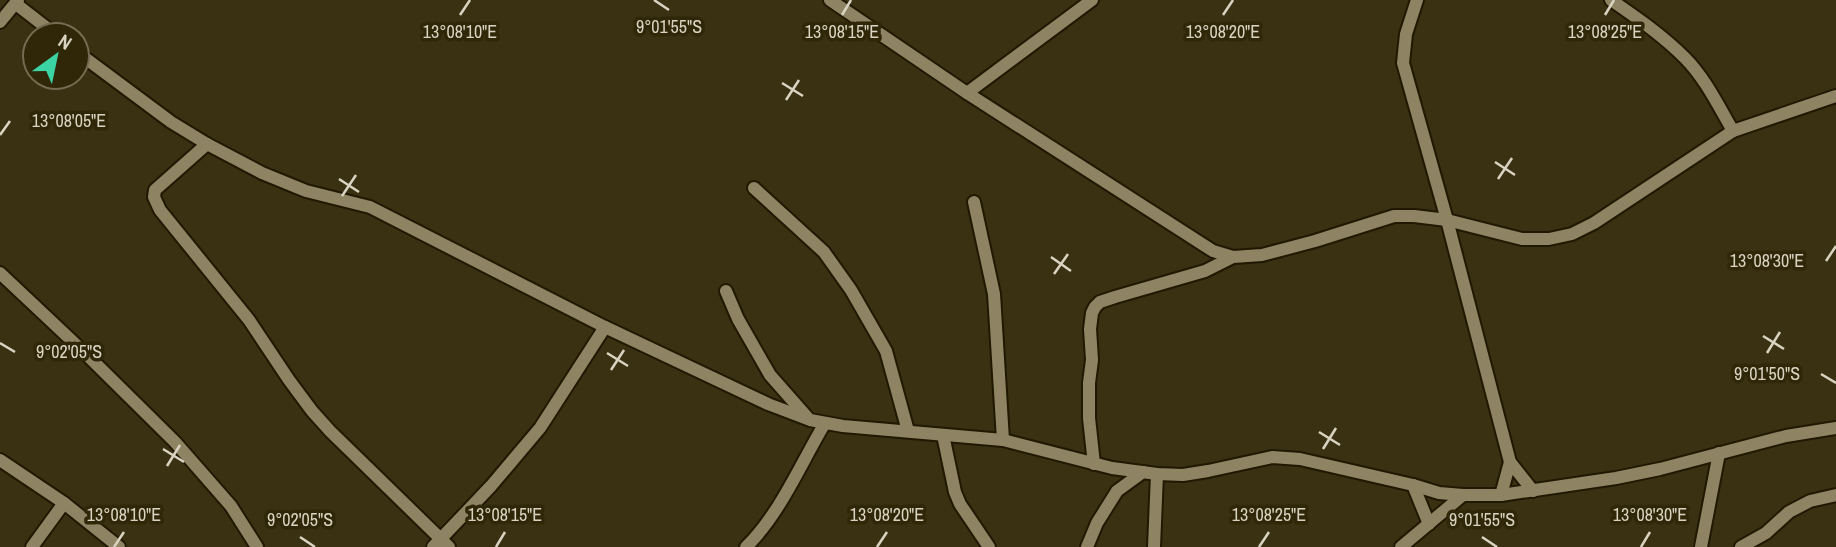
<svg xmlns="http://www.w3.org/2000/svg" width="1836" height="547" font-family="'Archivo Narrow',sans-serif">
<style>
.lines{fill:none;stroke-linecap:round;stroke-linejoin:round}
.minor-casing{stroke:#211800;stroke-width:16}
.minor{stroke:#8e8463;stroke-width:12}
.ticks{fill:none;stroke:#d9d3c2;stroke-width:2.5}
.ticks-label{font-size:18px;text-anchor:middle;fill:#d9d3c2;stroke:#302708;stroke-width:7;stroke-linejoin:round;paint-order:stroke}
</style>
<rect width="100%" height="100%" fill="#3a3112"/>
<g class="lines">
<defs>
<g id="minor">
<path d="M830 0 967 93 1213 251 1233 257 1262 255 1315 241 1394 216H1414L1447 220 1522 239H1549L1572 234 1594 223 1733 131 1836 96"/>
<path d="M1417 0 1406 34 1403 63 1447 220 1510 462 1533 491"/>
<path d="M1611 0C1637 18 1662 35 1685 58 1705 78 1719 107 1733 131"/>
<path d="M16 4 56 35"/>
<path d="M0 22 18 0"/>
<path d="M77 52 171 122 207 144 262 173 306 191 370 207 605 327 768 404 810 420 843 426 1003 440 1112 468 1157 474 1183 475 1208 471 1272 457 1300 459 1413 485 1439 493 1463 495H1501L1616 478 1660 469 1786 436 1836 428"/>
<path d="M967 93 1092 0"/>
<path d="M207 144 155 190 154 197 160 210 249 320 289 380 312 411 330 431 449 547"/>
<path d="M754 188 824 252 851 290 886 351 908 431"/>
<path d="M974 202 994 294 1003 440"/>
<path d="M0 273 86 354 175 442 231 506 257 547"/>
<path d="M726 291 738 319 770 375 807 417"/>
<path d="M943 435 955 492 960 504 989 547"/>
<path d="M0 460 64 503 119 547"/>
<path d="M1094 464 1089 418V383L1092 360 1090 329 1092 313 1095 307 1100 302 1115 297 1205 271 1233 257"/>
<path d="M1413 485 1429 524"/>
<path d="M1501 495 1510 462"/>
<path d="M32 547 64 503"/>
<path d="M433 547 491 486 540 428 605 327"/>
<path d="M746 547C780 514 801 463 825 423"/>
<path d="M1087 547 1097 523 1117 491 1143 472"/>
<path d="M1154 547 1157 474"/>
<path d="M1401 547 1463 495"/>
<path d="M1701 547 1719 453"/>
<path d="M1741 547 1766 533 1789 512 1810 501 1836 495"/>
</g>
</defs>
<use href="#minor" class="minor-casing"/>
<use href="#minor" class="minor"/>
</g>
<path class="ticks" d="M654 0 669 10M460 15 470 0M842 15 851 0M1223 15 1233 0M1605 15 1614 0M782 83 803 96M786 100 799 80M0 135 10 121M1495 162 1515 175M339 179 359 192M1498 179 1512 158M342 196 356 175M1051 257 1071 271M1826 261 1836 246M1054 274 1068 254M1763 336 1784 349M0 343 15 352M607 353 628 366M1767 353 1780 332M611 370 624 350M1821 374 1836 383M1319 432 1340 445M163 449 184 462M1323 449 1336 428M167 466 180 445M300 537 315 547M1482 537 1497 547M114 547 124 532M496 547 505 532M877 547 887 532M1259 547 1269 532M1641 547 1650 532"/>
<g class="ticks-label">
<text x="669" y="33">9°01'55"S</text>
<text x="1605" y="38">13°08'25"E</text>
<text x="460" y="38">13°08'10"E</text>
<text x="842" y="38">13°08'15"E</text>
<text x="1223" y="38">13°08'20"E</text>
<text x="69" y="127">13°08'05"E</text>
<text x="1767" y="267">13°08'30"E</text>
<text x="69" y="358">9°02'05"S</text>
<text x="1767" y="380">9°01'50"S</text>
<text x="124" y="521">13°08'10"E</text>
<text x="505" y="521">13°08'15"E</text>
<text x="887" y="521">13°08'20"E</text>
<text x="1269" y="521">13°08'25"E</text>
<text x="1650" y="521">13°08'30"E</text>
<text x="300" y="526">9°02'05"S</text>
<text x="1482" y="526">9°01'55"S</text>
</g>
<g transform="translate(56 56) rotate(33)"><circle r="33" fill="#302708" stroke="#746c52" stroke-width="2"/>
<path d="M0-5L12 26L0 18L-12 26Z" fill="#3bd4a4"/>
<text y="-10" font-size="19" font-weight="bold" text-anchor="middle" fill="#d9d3c2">N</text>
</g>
</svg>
